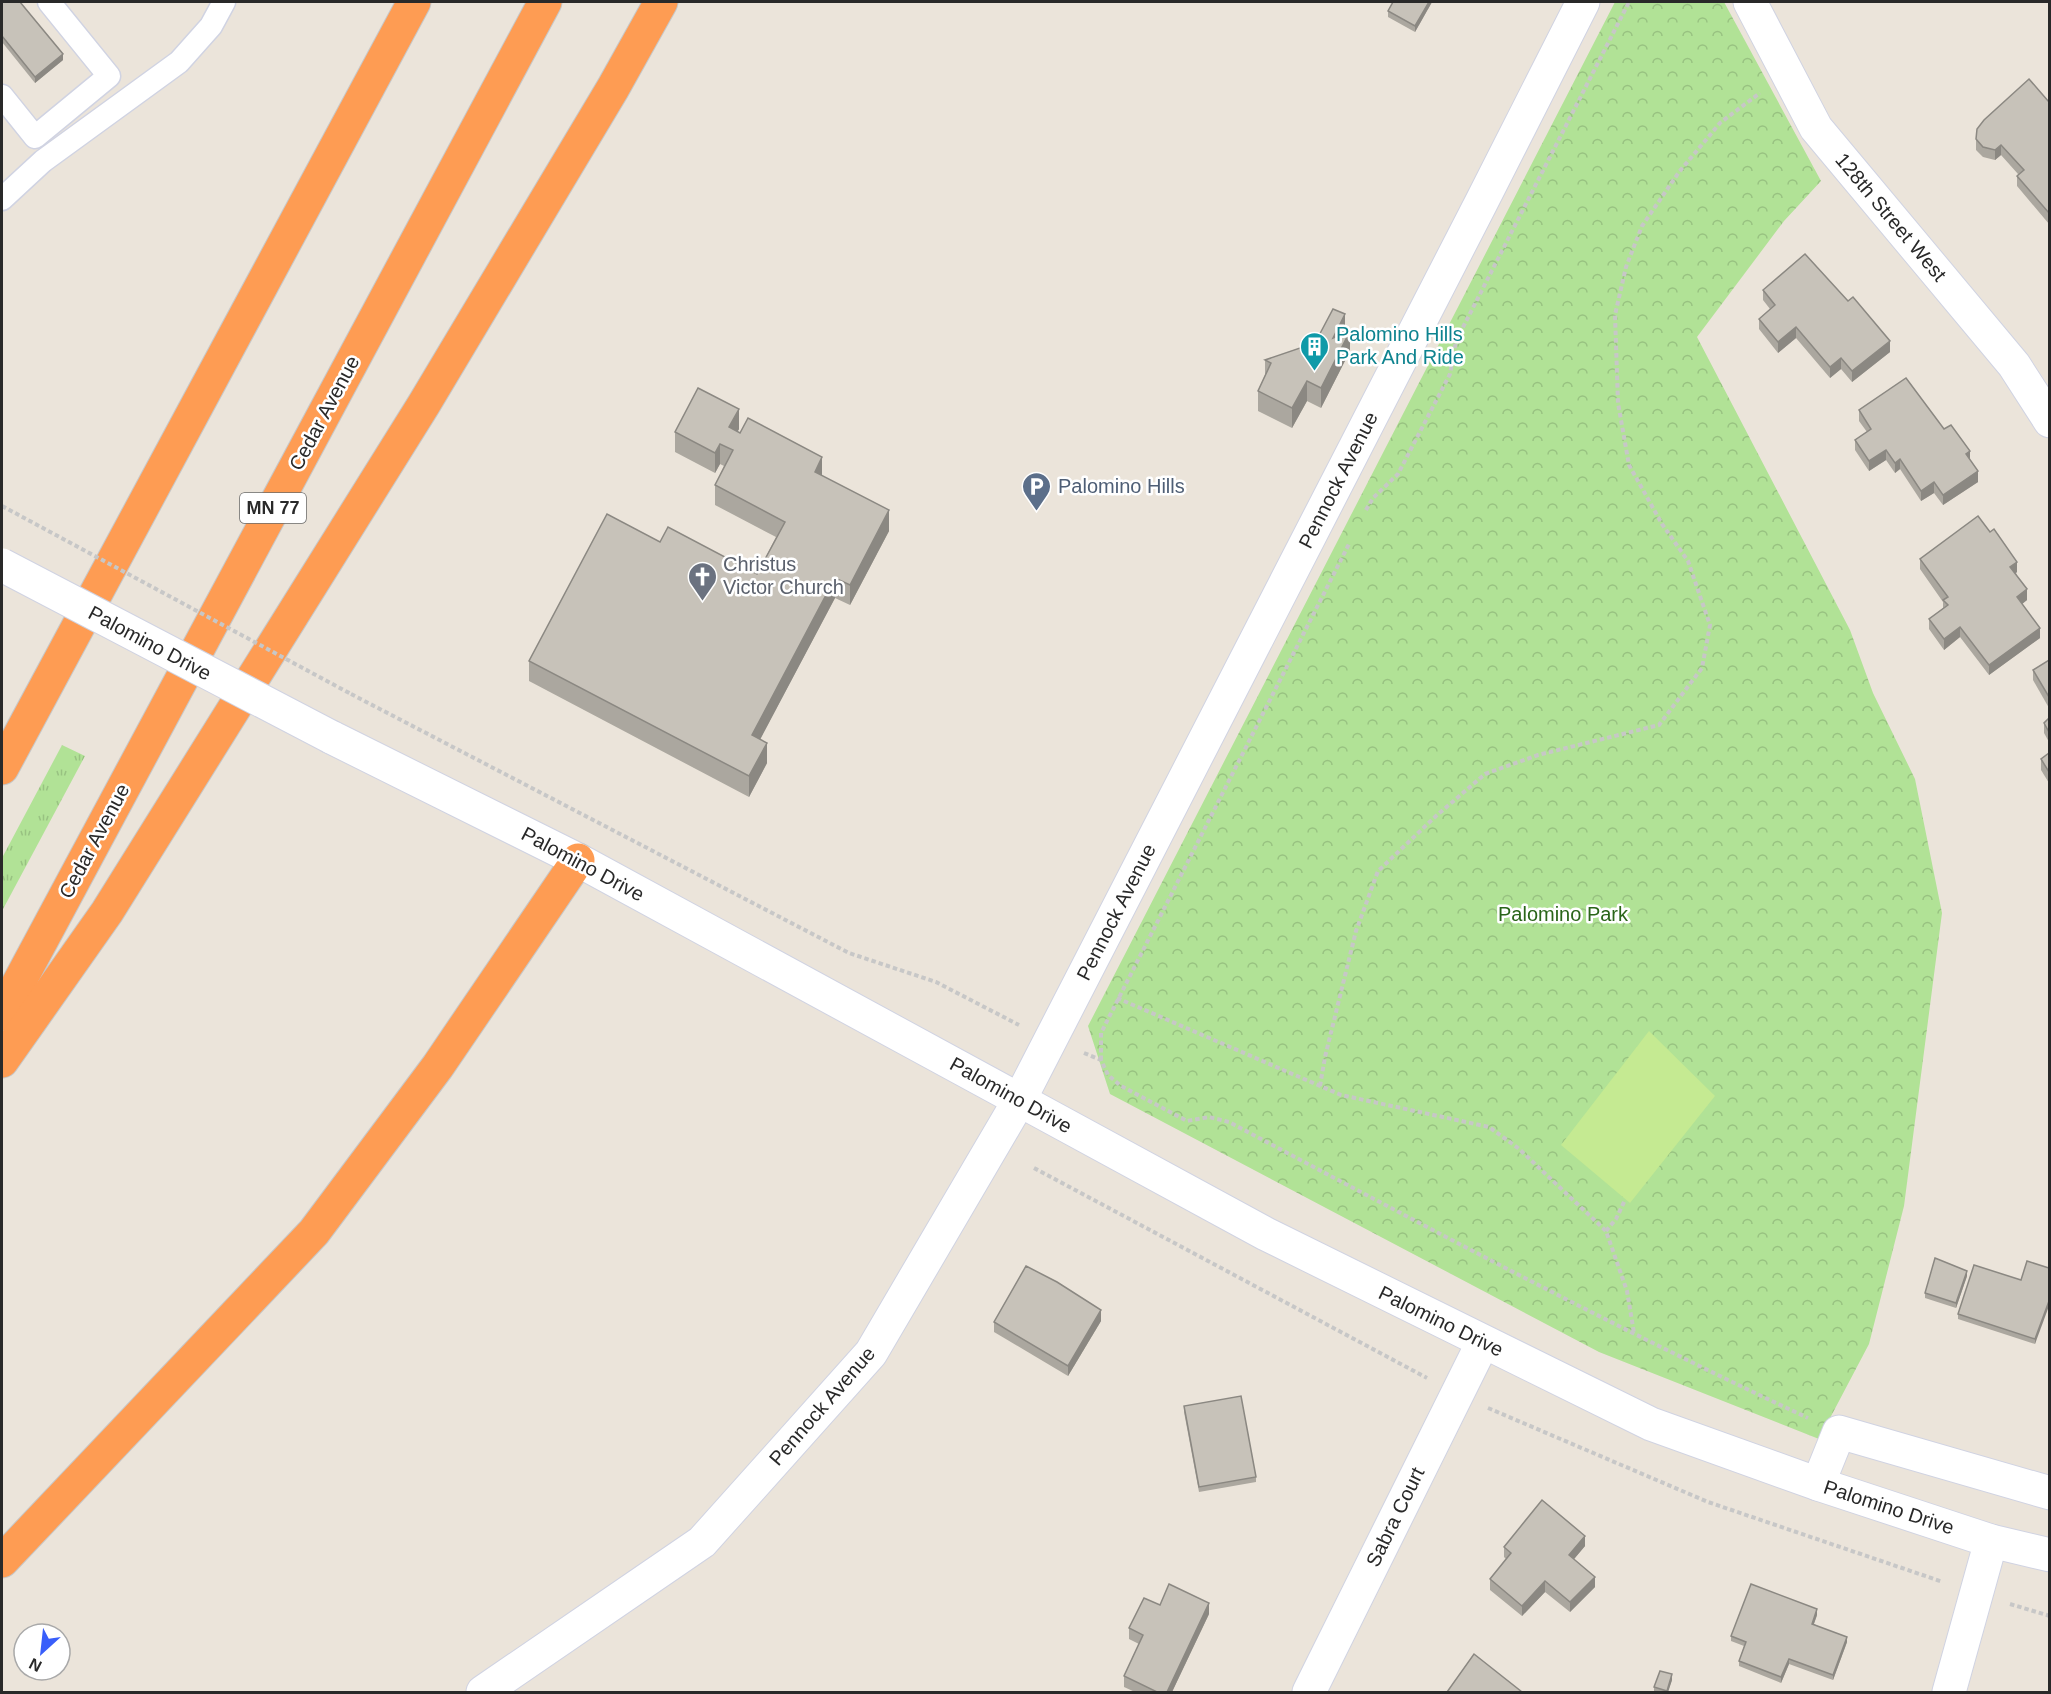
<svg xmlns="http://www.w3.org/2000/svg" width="2051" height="1694" font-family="Arial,sans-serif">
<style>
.grass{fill:url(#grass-tufts)}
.park{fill:url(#park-crowns)}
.pitch{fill:#c5ea92}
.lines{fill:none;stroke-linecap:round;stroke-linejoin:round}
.service-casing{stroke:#d0d3e2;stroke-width:25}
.minor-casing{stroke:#d0d3e2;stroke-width:35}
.tertiary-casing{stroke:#d0d3e2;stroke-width:35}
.motorway-casing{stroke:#c7c7c7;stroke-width:35}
.path{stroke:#c7c7c7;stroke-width:4;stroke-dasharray:4.5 3;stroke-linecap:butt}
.service{stroke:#fff;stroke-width:22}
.minor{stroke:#fff;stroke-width:33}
.tertiary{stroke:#fff;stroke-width:33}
.motorway{stroke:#fe9c53;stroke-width:33}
.tertiary-bridge-casing{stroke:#d0d3e2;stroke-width:35;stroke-linecap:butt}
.path-bridge{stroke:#c7c7c7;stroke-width:4;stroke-dasharray:4.5 3;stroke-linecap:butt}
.tertiary-bridge{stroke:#fff;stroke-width:33}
.wall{fill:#aba79f}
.shaded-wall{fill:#8b8882}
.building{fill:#c7c2b9;stroke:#8b8882;stroke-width:1.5}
.labels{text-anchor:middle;stroke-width:5;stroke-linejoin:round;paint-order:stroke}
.shield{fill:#fff;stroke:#696969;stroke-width:1.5}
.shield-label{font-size:18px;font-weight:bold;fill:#292929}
.street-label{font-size:20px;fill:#292929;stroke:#fff}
.culture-label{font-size:20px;fill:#0d838f;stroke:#fff;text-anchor:start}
.service-label{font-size:20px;fill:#4e5e75;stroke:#fff;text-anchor:start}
.worship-label{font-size:20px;fill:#5b616d;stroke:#fff;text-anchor:start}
.park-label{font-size:20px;fill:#2a6519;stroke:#fff}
</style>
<defs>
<pattern id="grass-tufts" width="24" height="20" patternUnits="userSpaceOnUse" patternTransform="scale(1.5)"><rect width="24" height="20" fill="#b1e296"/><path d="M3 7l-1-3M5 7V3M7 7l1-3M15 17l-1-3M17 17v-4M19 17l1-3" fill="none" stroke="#98c281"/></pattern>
<pattern id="park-crowns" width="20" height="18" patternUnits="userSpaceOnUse" patternTransform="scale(1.5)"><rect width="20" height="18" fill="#b1e296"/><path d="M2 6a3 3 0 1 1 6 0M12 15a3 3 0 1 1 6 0" fill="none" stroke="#98c281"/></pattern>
</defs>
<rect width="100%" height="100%" fill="#ebe4da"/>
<path class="grass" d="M62 745 85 756 2 911V858Z"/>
<path class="park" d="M1615 2H1724L1821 181 1784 221 1697 337 1850 630 1873 693 1915 779 1942 913 1904 1206 1869 1344 1819 1439 1599 1352 1110 1094 1088 1026Z"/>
<path class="pitch" d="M1649 1031 1715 1096 1630 1203 1561 1145Z"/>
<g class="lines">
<defs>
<g id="service">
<path d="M2 96 35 137 109 76 49 2"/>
<path d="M2 199 43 161 179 62 211 26 224 2"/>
</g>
<g id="minor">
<path d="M1750 2 1816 128 2014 365 2050 421"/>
<path d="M1818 1484 1839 1432 2050 1493"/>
<path d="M483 1692 702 1542 871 1353 1020 1099"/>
<path d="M1309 1692 1483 1342"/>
<path d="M1949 1692 1991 1541"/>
</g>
<g id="tertiary">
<path d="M331 737 578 860 1266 1234 1651 1424 1818 1484 1991 1541 2050 1555"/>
<path d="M1020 1099 1481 203 1583 2"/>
</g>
<g id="motorway">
<path d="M2 768 414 2"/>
<path d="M2 1014 545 2"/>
<path d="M2 1061 107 912 424 404 613 88 661 2"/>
<path d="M2 1561 314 1232 438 1066 578 860"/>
</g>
</defs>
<use href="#service" class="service-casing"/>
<use href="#minor" class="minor-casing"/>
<use href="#tertiary" class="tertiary-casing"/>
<use href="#motorway" class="motorway-casing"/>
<g class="path">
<path d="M1366 510 1373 498 1398 474 1450 374 1456 341 1629 2"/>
<path d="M351 694 849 953 936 982 1019 1025"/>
<path d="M1117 998 1341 1095 1489 1127 1518 1148 1606 1231 1627 1291 1634 1333"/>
<path d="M1084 1053 1101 1060 1108 1075 1121 1086 1187 1121 1209 1117 1229 1122C1421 1224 1611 1326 1808 1418"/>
<path d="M1101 1060V1033L1349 544"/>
<path d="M1320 1086 1325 1057 1356 931 1378 871 1436 816 1485 774 1538 755 1659 725 1702 668 1710 625 1688 561 1662 524 1629 465 1618 403 1615 315 1626 267 1642 226 1679 172 1720 123 1760 93"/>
<path d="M1034 1168 1427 1378"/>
<path d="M1606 1231 1616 1219 1625 1200"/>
<path d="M1488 1408 1708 1502 1943 1582"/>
<path d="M2010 1604 2050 1616"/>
</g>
<use href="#service" class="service"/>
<use href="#minor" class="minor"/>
<use href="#tertiary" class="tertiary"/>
<use href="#motorway" class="motorway"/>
<defs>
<path id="tertiary-bridge" d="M2 565 331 737"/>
</defs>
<use href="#tertiary-bridge" class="tertiary-bridge-casing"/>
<path class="path-bridge" d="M2 506 351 694"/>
<use href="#tertiary-bridge" class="tertiary-bridge"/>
</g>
<g class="wall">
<path d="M2 2 63 60 35 83 2 42Z"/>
<path d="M1393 2H1432L1415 32 1388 17V11Z"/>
<path d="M2049 102V224L2017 186V176L2018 174 2001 155 1995 160 1983 157 1976 150V139Z"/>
<path d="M1763 290 1890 352 1852 382 1841 369 1830 378 1796 338 1778 353 1759 329V319L1770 309 1763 300Z"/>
<path d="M1345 333 1350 351 1321 408 1307 401 1292 428 1258 411V391L1265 375V360Z"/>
<path d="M1859 410 1944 429 1970 460 1978 482 1943 505 1934 493 1921 501 1900 469 1895 473 1886 460 1869 471 1855 450V440L1867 432 1859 421Z"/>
<path d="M739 429 737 432 822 476 889 531 850 605 835 598 760 739 767 763 749 797 529 681V661L660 542 757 574 776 537 715 505V485L724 466 720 464 715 473 675 452V432Z"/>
<path d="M1920 559 2017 572 2016 573 2027 600 2022 604 2040 638 1989 675 1960 637 1944 650 1929 629V619L1943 608V602L1920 569Z"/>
<path d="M2049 660V708L2033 680V670Z"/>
<path d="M2049 718V742L2044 733V723Z"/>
<path d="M2049 753V783L2041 770V759Z"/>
<path d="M2049 1268 2035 1344 1958 1319V1314L2021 1280Z"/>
<path d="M1967 1276 1956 1308 1925 1298V1293Z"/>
<path d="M1101 1321 1068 1376 994 1332V1322Z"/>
<path d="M1184 1406 1256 1477V1482L1199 1492 1184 1412Z"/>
<path d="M1585 1546 1574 1559 1595 1587 1570 1612 1545 1592 1522 1616 1490 1590V1579L1506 1559 1504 1557V1547Z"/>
<path d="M1160 1605 1209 1614 1172 1692H1135L1124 1687V1676L1139 1644 1129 1639V1628Z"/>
<path d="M1817 1615 1814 1624 1847 1642 1833 1680 1789 1664 1781 1683 1739 1666V1661L1744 1646 1731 1641V1636Z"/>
<path d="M1672 1680 1668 1692H1654V1687Z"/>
</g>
<g class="shaded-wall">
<path d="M1429 2H1432L1415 32V26Z"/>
<path d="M63 54V60L35 83V77Z"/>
<path d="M2001 145V155L1995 160V150Z"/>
<path d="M1345 314V334L1333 338Z"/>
<path d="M1796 327V338L1778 353V342Z"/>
<path d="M1350 331V351L1321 408V388Z"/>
<path d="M1890 341V352L1852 382V371Z"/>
<path d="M1841 358V369L1830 378V367Z"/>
<path d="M1307 381V401L1292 428V408Z"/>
<path d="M739 409V429L729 448V427Z"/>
<path d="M720 444V464L715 473V453Z"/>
<path d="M1886 450V460L1869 471V461Z"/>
<path d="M1970 451V461L1966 454Z"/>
<path d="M822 457V478L815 472Z"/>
<path d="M1900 459V469L1895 473V463Z"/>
<path d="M1978 471V482L1943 505V495Z"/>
<path d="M1934 482V493L1921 501V491Z"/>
<path d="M889 510V531L850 605V585Z"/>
<path d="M2017 562V572L2010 577V567Z"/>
<path d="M835 578V598L752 755V735Z"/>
<path d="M2027 589V600L2017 608V597Z"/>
<path d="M1960 627V637L1944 650V639Z"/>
<path d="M2040 628V638L1989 675V665Z"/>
<path d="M767 743V763L749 797V776Z"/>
<path d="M1967 1271V1276L1956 1308V1303Z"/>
<path d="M2049 1301V1306L2035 1344V1339Z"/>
<path d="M1101 1310V1321L1068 1376V1366Z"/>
<path d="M1585 1536V1546L1569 1565V1555Z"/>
<path d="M1595 1577V1587L1570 1612V1602Z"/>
<path d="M1545 1581V1592L1522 1616V1606Z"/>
<path d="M1209 1603V1614L1172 1692H1167Z"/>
<path d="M1817 1609V1615L1812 1629V1624Z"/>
<path d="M1847 1637V1642L1833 1680V1675Z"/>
<path d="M1789 1659V1664L1781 1683V1677Z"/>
<path d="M1672 1674V1680L1668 1692H1667Z"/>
</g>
<g class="building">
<path d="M2 2H20L63 54 35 77 2 36Z"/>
<path d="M1393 2H1429L1415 26 1388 11Z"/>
<path d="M2029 79 2049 102V213L2017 176 2024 170 2001 145 1995 150 1983 147 1976 139 1977 129 1984 120Z"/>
<path d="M1805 254 1848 301 1853 297 1890 341 1852 371 1841 358 1830 367 1796 327 1778 342 1759 319 1775 305 1763 290Z"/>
<path d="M1333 309 1345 314 1333 338 1350 331 1321 388 1307 381 1292 408 1258 391 1271 363 1265 360 1315 343Z"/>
<path d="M1906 378 1944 429 1951 425 1970 451 1966 454 1978 471 1943 495 1934 482 1921 491 1900 459 1895 463 1886 450 1869 461 1855 440 1871 429 1859 410Z"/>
<path d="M698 388 739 409 729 427 740 433 748 418 822 457 815 472 889 510 850 585 835 578 752 735 767 743 749 776 529 661 607 514 660 542 668 527 757 574 785 522 715 485 733 450 720 444 715 453 675 432Z"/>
<path d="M1978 516 1990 532 1994 529 2017 562 2010 567 2027 589 2017 597 2040 628 1989 665 1960 627 1944 639 1929 619 1948 605 1943 600 1948 597 1920 559Z"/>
<path d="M2049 660V697L2033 670Z"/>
<path d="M2049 718V732L2044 723Z"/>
<path d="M2049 753V772L2041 759Z"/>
<path d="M1935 1258 1967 1271 1956 1303 1925 1293Z"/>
<path d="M2027 1261 2049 1268V1301L2035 1339 1958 1314 1974 1265 2021 1280Z"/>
<path d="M1026 1266 1057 1282 1101 1310 1068 1366 994 1322Z"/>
<path d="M1241 1396 1256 1477 1199 1487 1184 1406Z"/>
<path d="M1542 1500 1585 1536 1569 1555 1595 1577 1570 1602 1545 1581 1522 1606 1490 1579 1511 1553 1504 1547Z"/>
<path d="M1169 1584 1209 1603 1167 1692H1157L1124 1676 1143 1635 1129 1628 1144 1598 1160 1605Z"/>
<path d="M1751 1584 1817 1609 1812 1624 1847 1637 1833 1675 1789 1659 1781 1677 1739 1661 1746 1642 1731 1636Z"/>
<path d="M1474 1654 1522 1692H1447Z"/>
<path d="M1660 1671 1672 1674 1667 1691 1654 1687Z"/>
</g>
<defs>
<symbol id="building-pin" viewBox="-11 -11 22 30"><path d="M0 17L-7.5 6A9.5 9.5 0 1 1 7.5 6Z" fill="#0f9aa8" stroke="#fff"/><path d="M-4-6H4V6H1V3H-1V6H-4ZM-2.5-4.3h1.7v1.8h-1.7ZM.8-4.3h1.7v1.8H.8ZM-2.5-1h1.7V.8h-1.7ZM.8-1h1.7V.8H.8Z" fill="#fff"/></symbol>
<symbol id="parking-pin" viewBox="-11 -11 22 30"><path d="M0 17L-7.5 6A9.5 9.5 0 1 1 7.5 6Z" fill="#5c6f8a" stroke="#fff"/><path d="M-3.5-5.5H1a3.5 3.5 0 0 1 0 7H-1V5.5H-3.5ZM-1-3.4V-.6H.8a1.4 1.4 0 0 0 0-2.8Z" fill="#fff"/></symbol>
<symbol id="church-pin" viewBox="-11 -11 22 30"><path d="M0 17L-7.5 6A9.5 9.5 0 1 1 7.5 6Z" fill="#6b7280" stroke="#fff"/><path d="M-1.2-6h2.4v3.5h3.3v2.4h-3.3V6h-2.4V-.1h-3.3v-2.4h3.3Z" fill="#fff"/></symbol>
</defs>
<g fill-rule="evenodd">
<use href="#building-pin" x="1298" y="330" width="33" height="45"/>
<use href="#parking-pin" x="1020" y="470" width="33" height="45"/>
<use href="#church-pin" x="686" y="560" width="33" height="45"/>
</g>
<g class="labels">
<rect class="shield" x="240" y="493" width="66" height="30" rx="4.5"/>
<g class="shield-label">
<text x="273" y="514">MN 77</text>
</g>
<g class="street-label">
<text transform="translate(1891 217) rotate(50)" y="7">128th Street West</text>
<text transform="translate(324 413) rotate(-62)" y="7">Cedar Avenue</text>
<text transform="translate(1338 480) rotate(-63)" y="7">Pennock Avenue</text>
<text transform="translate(150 643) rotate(28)" y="7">Palomino Drive</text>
<text transform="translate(94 841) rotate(-62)" y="7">Cedar Avenue</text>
<text transform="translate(583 864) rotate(28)" y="7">Palomino Drive</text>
<text transform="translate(1116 912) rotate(-63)" y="7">Pennock Avenue</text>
<text transform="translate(1011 1095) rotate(29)" y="7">Palomino Drive</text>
<text transform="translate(1441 1321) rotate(26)" y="7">Palomino Drive</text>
<text transform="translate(822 1406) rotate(-49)" y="7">Pennock Avenue</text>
<text transform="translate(1889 1507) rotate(18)" y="7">Palomino Drive</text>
<text transform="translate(1395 1517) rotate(-64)" y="7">Sabra Court</text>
</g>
<g class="culture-label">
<text x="1336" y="341">Palomino Hills<tspan x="1336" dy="23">Park And Ride</tspan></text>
</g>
<g class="service-label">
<text x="1058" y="493">Palomino Hills</text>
</g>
<g class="worship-label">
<text x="723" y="571">Christus<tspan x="723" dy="23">Victor Church</tspan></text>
</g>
<g class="park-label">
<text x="1563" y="921">Palomino Park</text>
</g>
</g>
<rect width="2051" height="1694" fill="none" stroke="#292929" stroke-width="6"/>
<g transform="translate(42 1652) rotate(207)"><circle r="28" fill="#ffffff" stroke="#a9a9a9" stroke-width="1.5"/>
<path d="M0-4.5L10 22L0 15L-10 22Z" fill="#395efa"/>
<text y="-9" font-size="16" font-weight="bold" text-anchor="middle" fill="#292929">N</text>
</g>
</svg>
